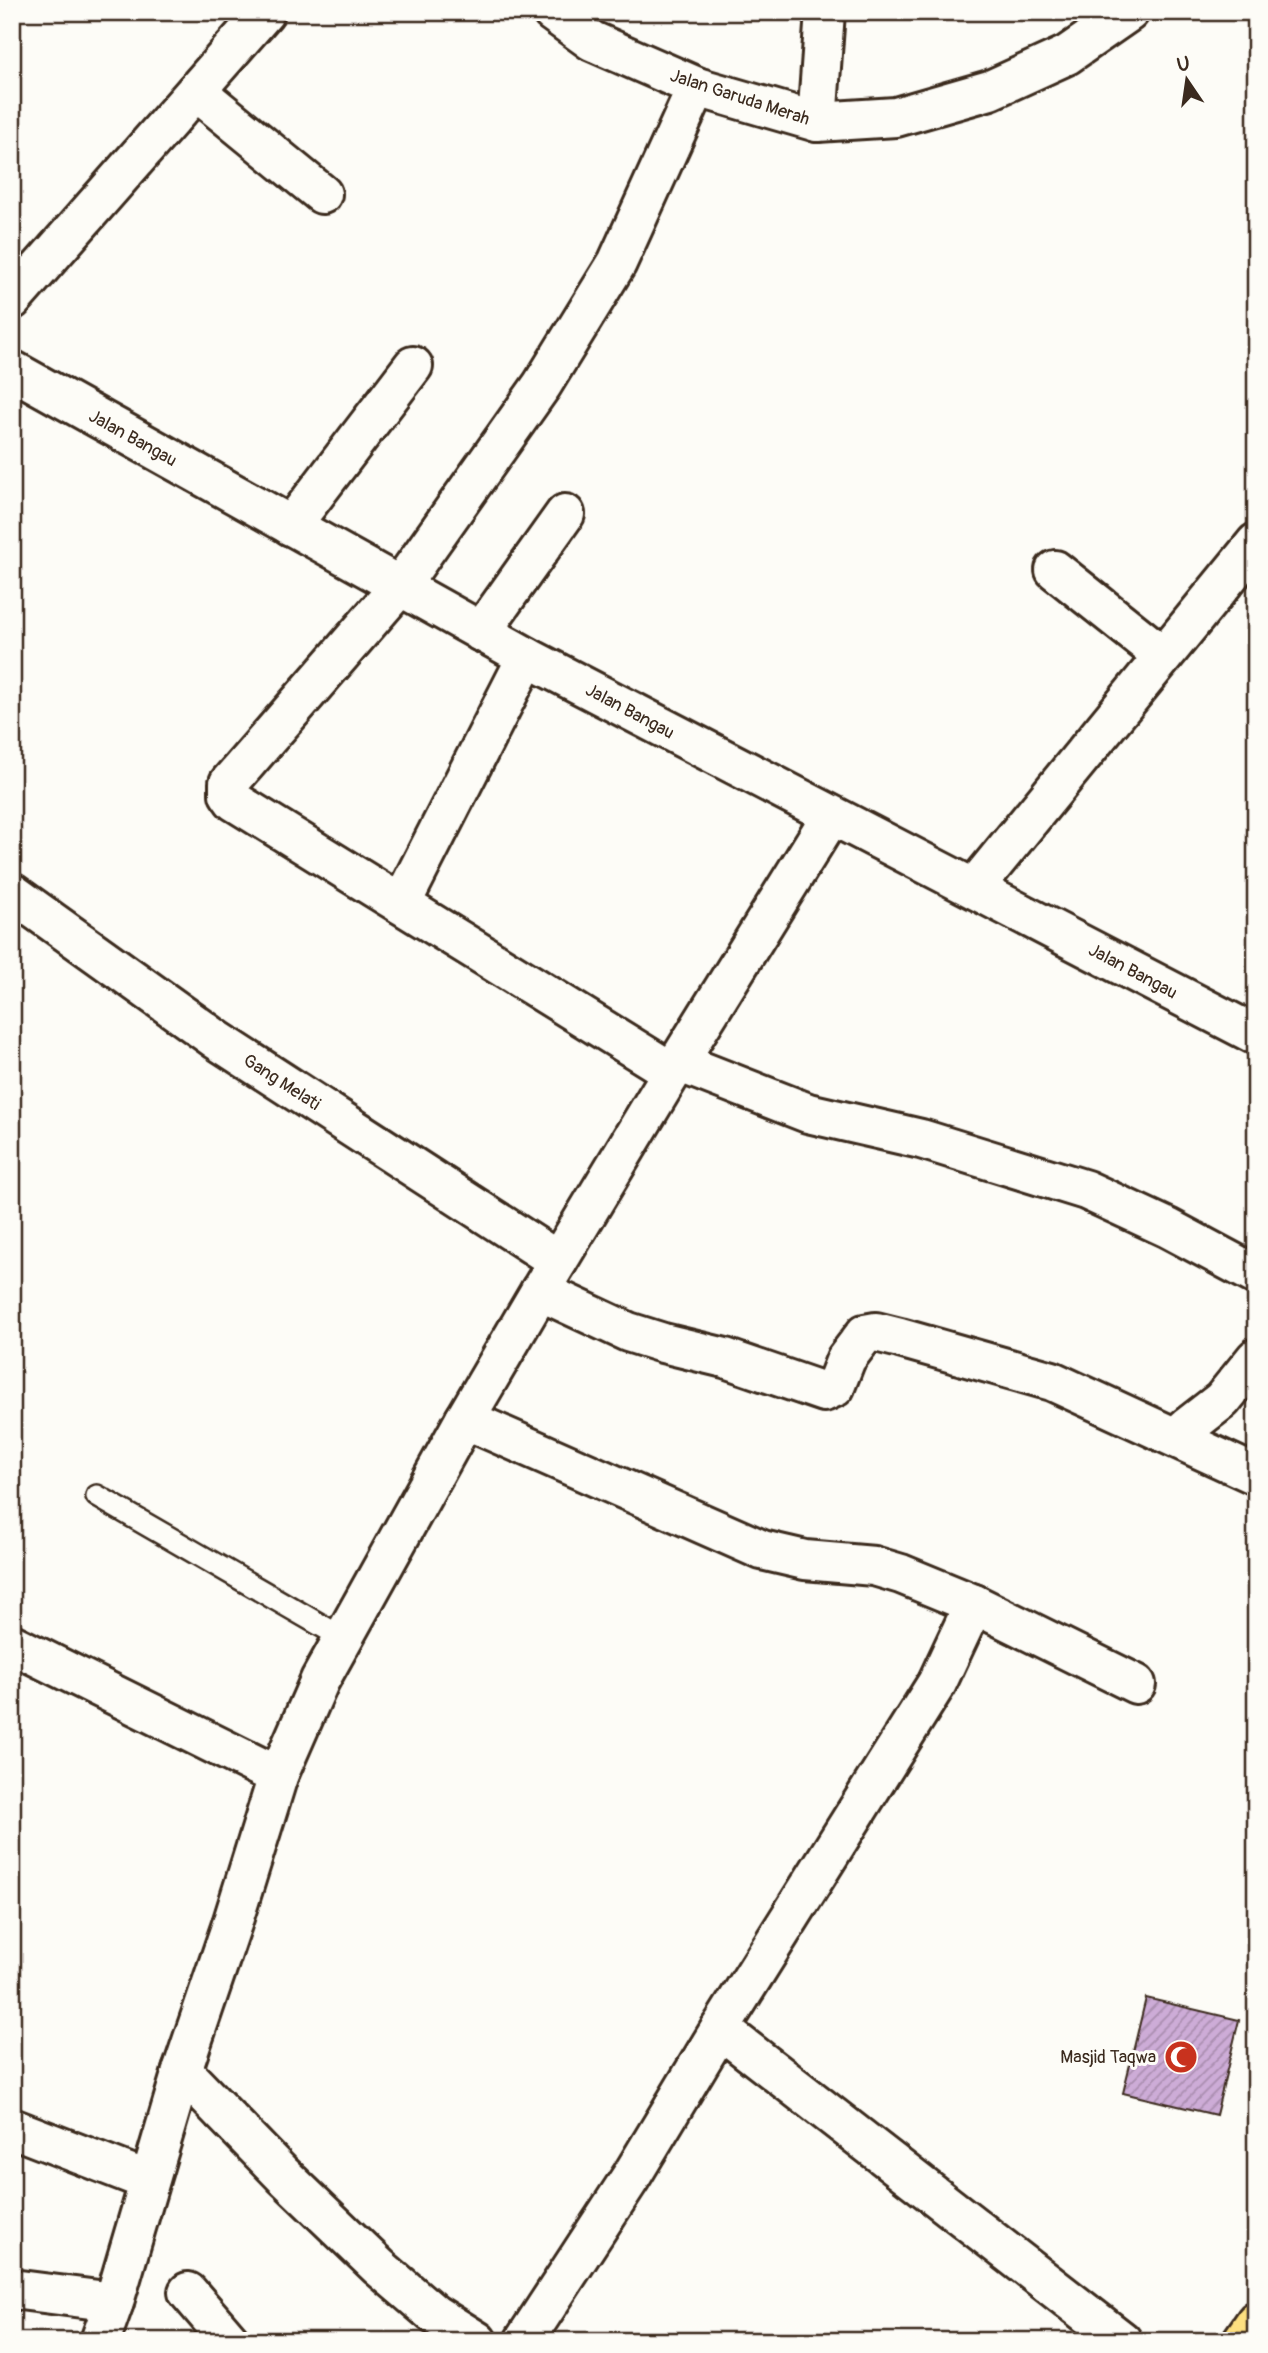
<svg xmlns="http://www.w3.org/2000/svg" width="1268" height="2353" font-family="Pangolin,sans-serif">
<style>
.building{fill:url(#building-hatch);stroke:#3b2a1e;stroke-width:2}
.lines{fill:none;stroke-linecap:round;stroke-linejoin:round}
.lane-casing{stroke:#3b2a1e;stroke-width:26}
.street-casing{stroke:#3b2a1e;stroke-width:44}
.secondary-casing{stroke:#3b2a1e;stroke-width:44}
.highway-casing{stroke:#3b2a1e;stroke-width:44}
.lane{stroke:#fdfcf7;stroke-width:21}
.street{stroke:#fdfcf7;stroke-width:38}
.secondary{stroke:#fdfcf7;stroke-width:38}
.highway{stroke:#fddf80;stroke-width:38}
.labels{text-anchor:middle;stroke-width:6;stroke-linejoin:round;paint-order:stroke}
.street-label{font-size:18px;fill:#3b2a1e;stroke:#fdfcf7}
.poi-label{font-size:18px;fill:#3b2a1e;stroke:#fdfcf7;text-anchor:end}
</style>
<defs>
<pattern id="building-hatch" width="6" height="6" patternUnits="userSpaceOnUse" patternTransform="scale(1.75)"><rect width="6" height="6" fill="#cdacd7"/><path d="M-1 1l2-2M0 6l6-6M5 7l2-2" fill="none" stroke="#a88cae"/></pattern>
</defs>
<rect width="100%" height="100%" fill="#fdfcf7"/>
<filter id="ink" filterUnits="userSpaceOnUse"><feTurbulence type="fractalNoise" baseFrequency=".0143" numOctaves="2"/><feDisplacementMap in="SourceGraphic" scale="14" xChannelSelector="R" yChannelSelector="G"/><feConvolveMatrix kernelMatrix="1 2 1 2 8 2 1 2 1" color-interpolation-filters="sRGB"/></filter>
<g filter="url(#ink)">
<path class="building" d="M1146 1998 1239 2020 1216 2115 1123 2093Z"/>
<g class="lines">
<defs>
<path id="lane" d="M97 1496 343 1638"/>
<g id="street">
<path d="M196 91 322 194"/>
<path d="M817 122 825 12"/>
<path d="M12 370 527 657 1256 1035"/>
<path d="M291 526 413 366"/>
<path d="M1055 570 1163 656"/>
<path d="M481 632 565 514"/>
<path d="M974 888 1256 543"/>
<path d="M12 893 217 1040 558 1261"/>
<path d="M401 904 527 657"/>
<path d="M678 1062 808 1113 921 1139 1086 1190 1168 1228 1256 1275"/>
<path d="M672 1072 234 801 229 794V783L400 586 542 385 617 263 697 87"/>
<path d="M540 1291 628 1332 663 1343 725 1358 824 1392 835 1387 846 1359 865 1334 876 1332 900 1338 1052 1381 1256 1475"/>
<path d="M465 1419 762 1550 805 1560 874 1566 901 1574 974 1604 1136 1684"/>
<path d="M1183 1440 1186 1428 1222 1400 1256 1358"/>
<path d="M12 1644 278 1776"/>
<path d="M720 2029 1122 2341"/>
<path d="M182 2071 283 2175 379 2267 434 2314 477 2341"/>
<path d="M12 2128 149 2181"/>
<path d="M12 2289 114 2302"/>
<path d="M188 2292 230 2341"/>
<path d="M100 2341 114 2302 182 2071 232 1924 278 1776 320 1680 465 1419 540 1291 672 1072 831 816"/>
<path d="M524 2341 631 2177 720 2029 937 1683 974 1604"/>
</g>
<g id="secondary">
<path d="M552 12 592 41 697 87 817 122 896 117 990 90 1067 55 1129 12"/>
<path d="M12 300 265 12"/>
</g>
<path id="highway" d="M1242 2341 1256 2321"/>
</defs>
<use href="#lane" class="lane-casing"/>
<use href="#street" class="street-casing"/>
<use href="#secondary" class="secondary-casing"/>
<use href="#highway" class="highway-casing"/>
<use href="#lane" class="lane"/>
<use href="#street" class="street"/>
<use href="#secondary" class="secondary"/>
<use href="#highway" class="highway"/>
</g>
</g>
<defs>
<symbol id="mosque-disc" viewBox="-11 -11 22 22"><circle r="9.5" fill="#c8321e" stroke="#fdfcf7"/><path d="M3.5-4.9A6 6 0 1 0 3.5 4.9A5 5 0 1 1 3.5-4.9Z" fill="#fff"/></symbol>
</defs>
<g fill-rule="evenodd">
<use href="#mosque-disc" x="1162" y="2038" width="38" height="38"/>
</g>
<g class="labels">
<g class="street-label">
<text transform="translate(740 97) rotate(18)" y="6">Jalan Garuda Merah</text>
<text transform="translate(133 438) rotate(29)" y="6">Jalan Bangau</text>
<text transform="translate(630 711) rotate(28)" y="6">Jalan Bangau</text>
<text transform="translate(1133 971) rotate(28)" y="6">Jalan Bangau</text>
<text transform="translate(282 1082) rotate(33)" y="6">Gang Melati</text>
</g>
<g class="poi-label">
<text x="1156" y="2063">Masjid Taqwa</text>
</g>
</g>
<rect width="1268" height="2353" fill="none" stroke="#fdfcf7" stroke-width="42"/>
<rect x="21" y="21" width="1226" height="2311" fill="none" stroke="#3b2a1e" stroke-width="2.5" filter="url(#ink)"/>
<g transform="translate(1187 80) rotate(347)" stroke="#fdfcf7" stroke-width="5" paint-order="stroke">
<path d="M0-5L12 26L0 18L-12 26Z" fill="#3b2a1e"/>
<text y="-10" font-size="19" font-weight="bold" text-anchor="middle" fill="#3b2a1e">U</text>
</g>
</svg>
